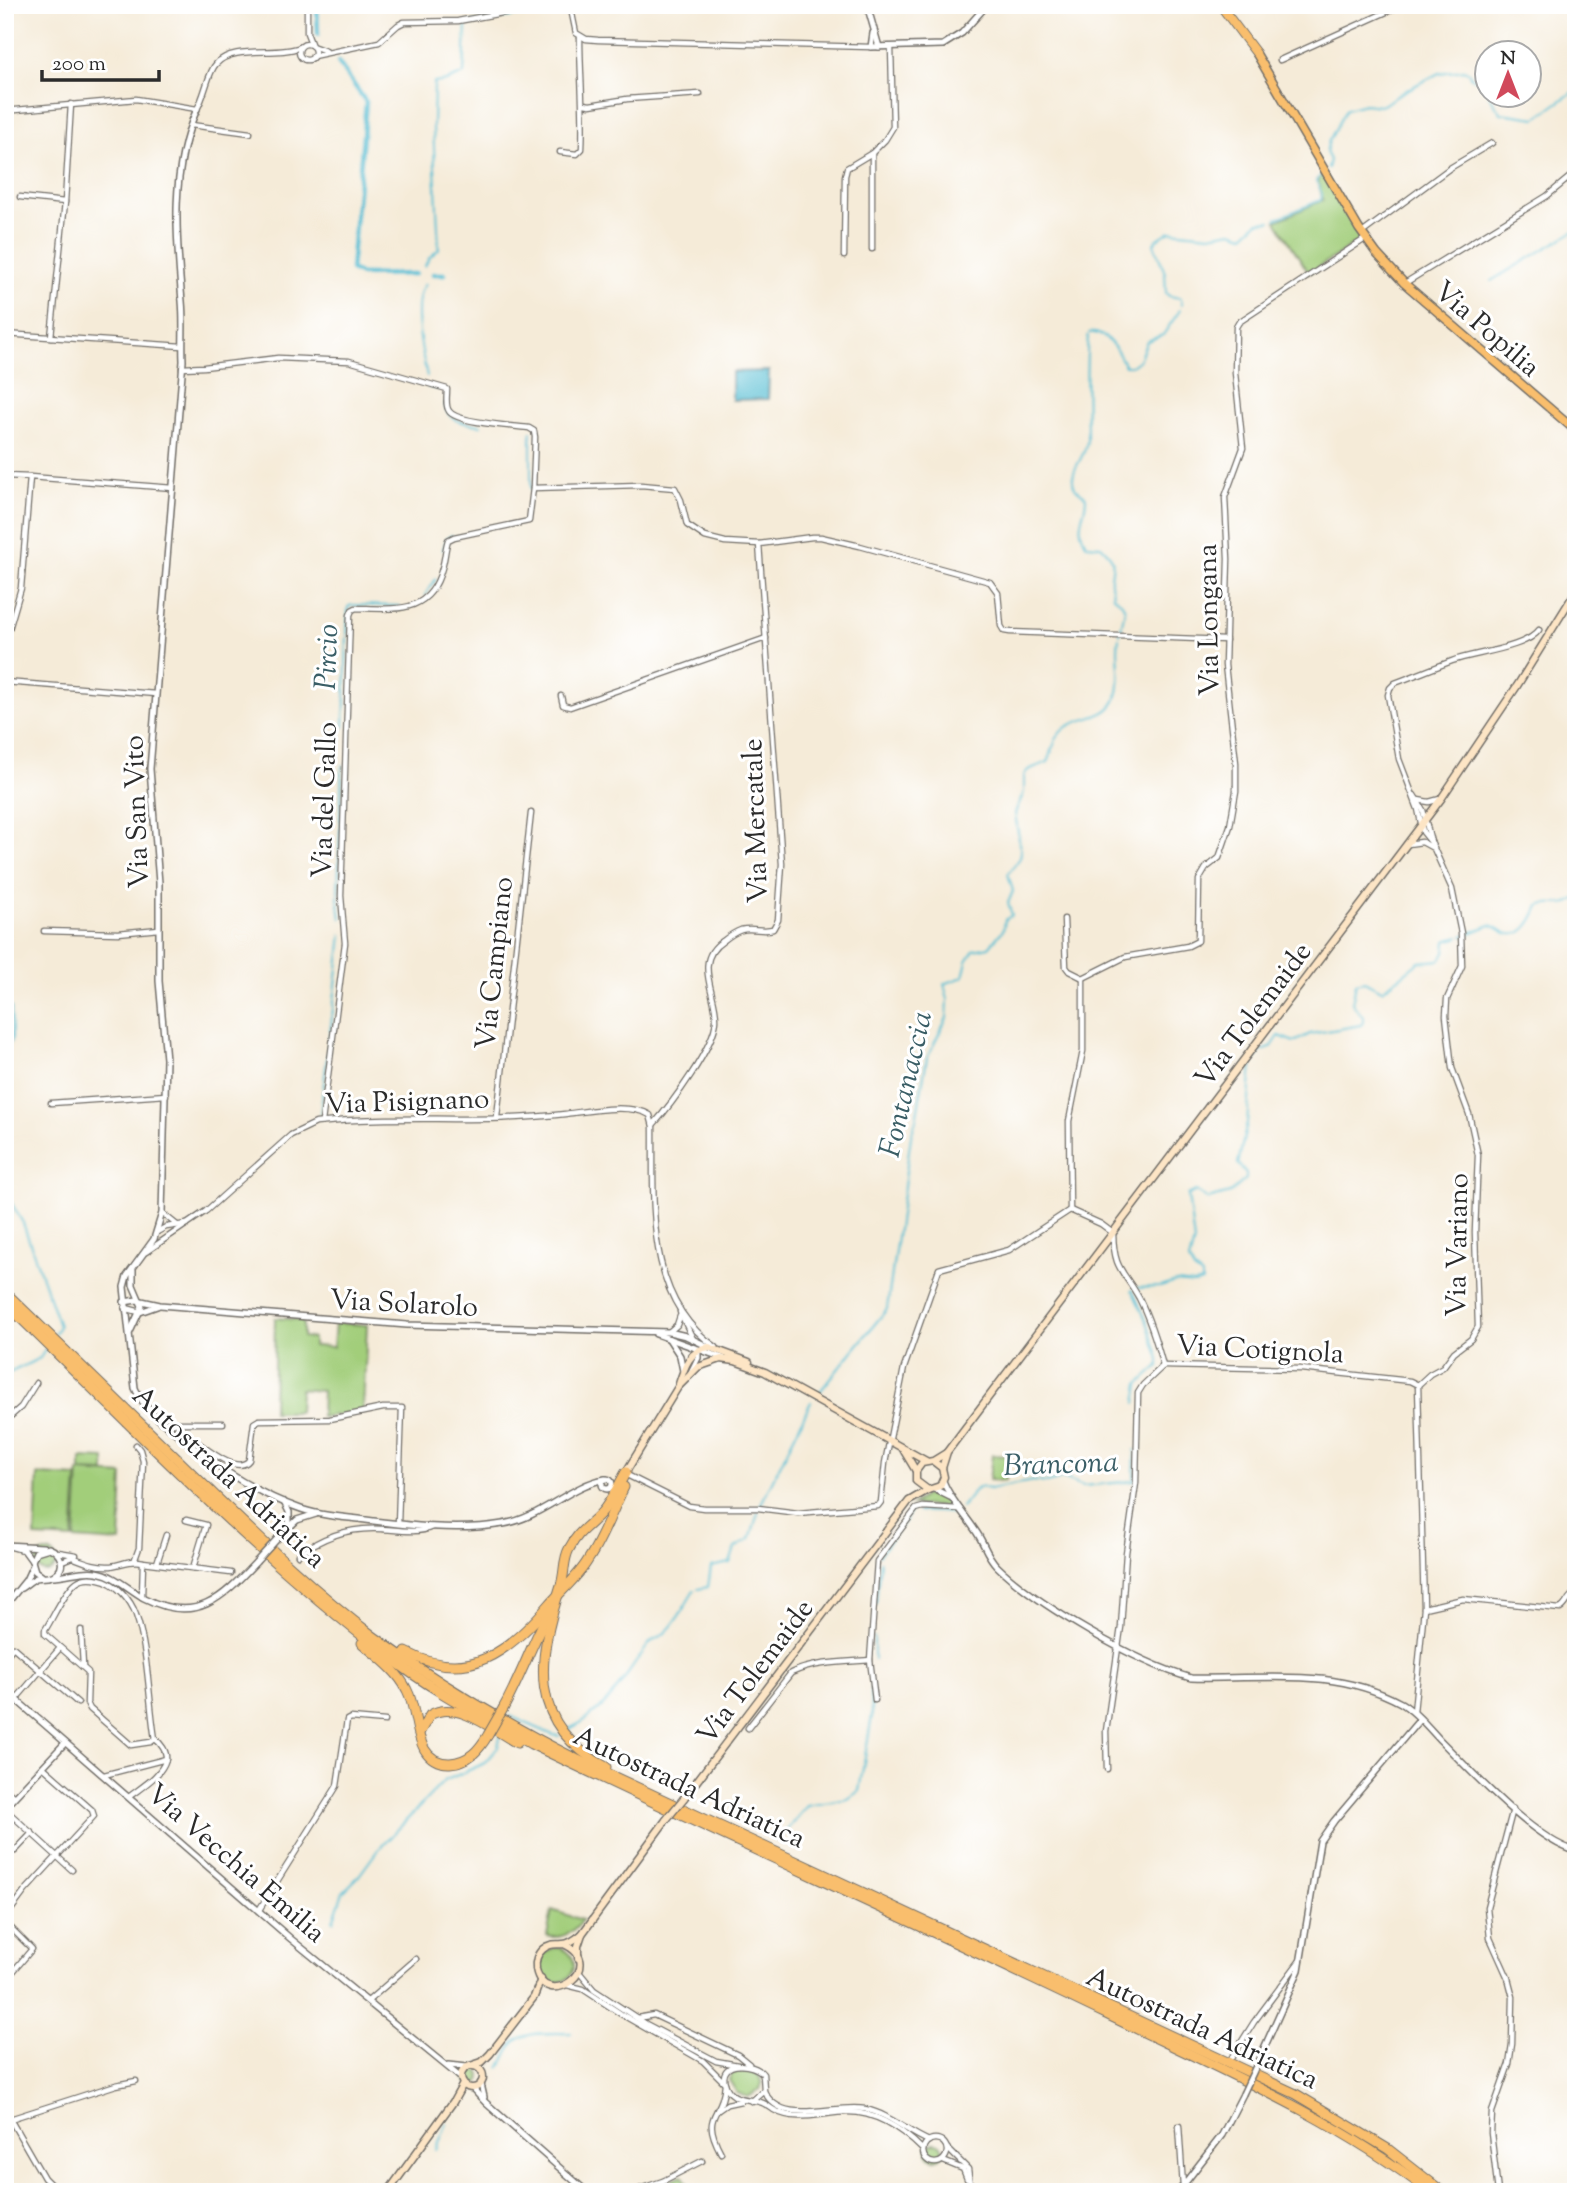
<svg xmlns="http://www.w3.org/2000/svg" width="1581" height="2197" font-family="'Sorts Mill Goudy',serif">
<style>
.green{fill:#a2ce7a;stroke:#667c52;stroke-width:2}
.water{fill:#56bed3;stroke:#40747f;stroke-width:2}
.lines{fill:none;stroke-linecap:round;stroke-linejoin:round}
.stream{stroke:#56bed3;stroke-width:2}
.canal{stroke:#56bed3;stroke-width:4.5}
.minor-casing{stroke:#726e68;stroke-width:7}
.tertiary-casing{stroke:#726e68;stroke-width:8}
.secondary-casing{stroke:#726e68;stroke-width:9}
.primary-casing{stroke:#726e68;stroke-width:10}
.trunk-casing{stroke:#726e68;stroke-width:10}
.motorway-casing{stroke:#726e68;stroke-width:11}
.minor{stroke:#fff;stroke-width:4.5}
.tertiary{stroke:#fff;stroke-width:5}
.secondary{stroke:#fde5c5;stroke-width:6}
.primary{stroke:#f9be6d;stroke-width:7}
.trunk{stroke:#f9be6d;stroke-width:8}
.motorway{stroke:#f9be6d;stroke-width:9}
.tertiary-bridge-casing{stroke:#726e68;stroke-width:8;stroke-linecap:butt}
.secondary-bridge-casing{stroke:#726e68;stroke-width:9;stroke-linecap:butt}
.motorway-bridge-casing{stroke:#726e68;stroke-width:11;stroke-linecap:butt}
.tertiary-bridge{stroke:#fff;stroke-width:5}
.secondary-bridge{stroke:#fde5c5;stroke-width:6}
.motorway-bridge{stroke:#f9be6d;stroke-width:9}
.labels{text-anchor:middle;stroke-width:6;stroke-linejoin:round;paint-order:stroke}
.street-label{font-size:28px;fill:#2b2b2b;stroke:#fff}
.water-label{font-size:30px;font-style:italic;fill:#3a5e66;stroke:#fff}
</style>
<rect width="100%" height="100%" fill="#fff"/>
<filter id="ink" filterUnits="userSpaceOnUse"><feTurbulence type="fractalNoise" baseFrequency=".0143" numOctaves="2"/><feDisplacementMap in="SourceGraphic" scale="14" xChannelSelector="R" yChannelSelector="G"/><feConvolveMatrix kernelMatrix="1 2 1 2 8 2 1 2 1" color-interpolation-filters="sRGB"/></filter>
<filter id="wash" filterUnits="userSpaceOnUse"><feTurbulence type="fractalNoise" baseFrequency=".00686" numOctaves="4" result="noise"/><feDisplacementMap in="SourceGraphic" scale="28" xChannelSelector="R" yChannelSelector="G"/><feGaussianBlur stdDeviation="1.57" result="paint"/><feColorMatrix in="noise" values="0 0 0 0 0 0 0 0 0 0 0 0 0 0 0 0 0 1.4 0 .05"/><feComposite in="paint" operator="in"/></filter>
<g filter="url(#wash)">
<rect width="100%" height="100%" fill="#f5ebd8"/>
<g class="green">
<path d="M1323 173 1362 239 1309 273 1276 221 1323 200 1318 181Z"/>
<path d="M275 1318 303 1320V1337L313 1338V1346L333 1347 335 1323 367 1325 363 1411 321 1417 322 1391 300 1389 299 1412H273Z"/>
<path d="M992 1455 1007 1456 1005 1481 989 1480Z"/>
<path d="M81 1458 105 1459V1472L81 1471Z"/>
<path d="M79 1472 123 1475 120 1542 75 1539Z"/>
<path d="M38 1475 77 1477 73 1539 35 1537Z"/>
<path d="M929 1492 940 1494 950 1502V1507L912 1505Z"/>
<circle cx="46" cy="1562" r="10"/>
<path d="M552 1910 582 1920C574 1931 562 1940 547 1936Z"/>
<circle cx="557" cy="1965" r="17"/>
<path d="M746 2068C757 2071 764 2078 760 2090L748 2097 737 2093 729 2080 732 2072Z"/>
<circle cx="473" cy="2077" r="8"/>
<circle cx="935" cy="2151" r="8"/>
<path d="M682 2175 693 2192 647 2191Z"/>
</g>
<path class="water" d="M769 371 768 399 732 400V372Z"/>
<g class="lines">
<g class="stream">
<path d="M1488 94 1501 113 1536 118 1576 90"/>
<path d="M1328 168 1330 160 1326 152 1329 141 1346 109 1365 104 1380 106 1385 104 1397 95 1439 73 1464 70 1469 73 1470 77 1484 84 1486 90"/>
<path d="M1276 219 1321 200 1322 194 1317 181 1322 173"/>
<path d="M425 266 429 258 439 249 433 127 434 83 447 81 464 74 466 24 564 8"/>
<path d="M1491 281 1576 230"/>
<path d="M425 284C411 301 422 354 427 376"/>
<path d="M1182 305 1181 298 1169 296 1166 293 1165 273 1154 244 1156 240 1170 231 1210 235 1232 231 1244 235 1258 222 1271 221"/>
<path d="M1089 333C1107 330 1118 352 1125 366H1131L1139 360 1147 341 1163 335 1180 310"/>
<path d="M1088 336C1085 371 1087 405 1087 440 1087 455 1072 466 1073 481 1073 489 1081 492 1086 497 1086 518 1073 523 1087 545L1101 546C1116 560 1113 561 1111 578 1110 584 1113 590 1113 596L1122 603 1125 609 1120 634"/>
<path d="M428 387 439 389"/>
<path d="M445 404C447 423 466 423 481 425"/>
<path d="M531 489V432"/>
<path d="M443 550 447 538 452 535"/>
<path d="M425 595 436 579"/>
<path d="M344 727 348 607 352 605 399 606"/>
<path d="M1576 873V884"/>
<path d="M341 919 338 898 342 765"/>
<path d="M1463 936 1490 925C1496 926 1500 930 1506 933 1524 940 1534 918 1539 906 1552 900 1563 909 1576 899"/>
<path d="M5 1001 11 1006 12 1041 5 1047"/>
<path d="M320 1115 342 935"/>
<path d="M5 1192 23 1223 59 1326 55 1333"/>
<path d="M1135 1288 1160 1287 1176 1282 1194 1284 1202 1282V1276L1194 1270 1189 1261 1194 1242 1188 1195 1196 1191 1208 1199 1230 1193 1246 1179V1173L1238 1164 1247 1123 1252 1063 1261 1051 1271 1048 1279 1036 1294 1042 1310 1034 1361 1025 1363 1022V1017L1352 1003 1356 983 1364 981 1382 990C1395 981 1407 972 1419 962L1440 960 1445 953 1446 941 1459 937"/>
<path d="M1132 1290 1147 1322 1159 1359V1366L1139 1384 1136 1403"/>
<path d="M5 1375 40 1358 47 1347"/>
<path d="M817 1395 887 1309 911 1136 916 1120 927 1058 947 1018 948 999 944 984 963 977 967 961 974 950 989 947 1003 930 1005 920 1012 915 1008 903 1013 891 1008 874 1020 858 1021 852 1015 813 1024 792V775L1028 770 1048 762C1054 750 1053 737 1065 728 1081 716 1107 720 1116 699 1124 678 1115 659 1119 638"/>
<path d="M760 1506 811 1402"/>
<path d="M962 1507 975 1490 981 1487 990 1489 1033 1481 1047 1483 1064 1478 1083 1486 1134 1481 1135 1450"/>
<path d="M918 1511 957 1513"/>
<path d="M879 1555 912 1510"/>
<path d="M698 1589 708 1587 711 1567 730 1563 735 1548 750 1539 758 1513"/>
<path d="M876 1603 880 1561"/>
<path d="M874 1660V1637"/>
<path d="M510 1716 553 1735 559 1736"/>
<path d="M569 1729C611 1710 623 1677 650 1643 655 1637 662 1637 667 1631 679 1620 685 1604 694 1591"/>
<path d="M777 1841 807 1806 848 1799 859 1791 872 1716 871 1682"/>
<path d="M333 1921 343 1892 358 1877 377 1851 444 1781 483 1764 498 1747 500 1737"/>
<path d="M500 2067C505 2061 507 2053 511 2047 521 2029 553 2034 571 2033"/>
<path d="M436 2150 447 2123"/>
</g>
<g class="canal">
<path d="M317 5 318 34"/>
<path d="M338 62 366 102 351 270 361 275 415 274"/>
<path d="M433 274H445"/>
</g>
</g>
</g>
<g filter="url(#ink)">
<g class="lines">
<defs>
<g id="minor">
<path d="M307 5V33L312 46 326 51"/>
<path d="M566 5 571 9 576 33 586 39 598 40 871 47"/>
<circle cx="307" cy="52" r="8"/>
<path d="M313 56 379 42 398 25 404 22 458 21 546 5"/>
<path d="M1280 60 1402 5"/>
<path d="M584 104 590 105 627 99 700 94"/>
<path d="M5 111 136 99 197 109C205 96 208 72 216 64 233 44 277 57 300 47"/>
<path d="M191 125 250 133"/>
<path d="M560 152 577 154 582 149C584 111 580 75 580 37"/>
<path d="M872 154V249"/>
<path d="M20 197 65 202"/>
<path d="M1362 233 1450 168 1492 143"/>
<path d="M844 256 845 176 847 168 872 153 885 140 893 127 891 47"/>
<path d="M1405 283 1547 196 1576 172"/>
<path d="M5 334 182 346"/>
<path d="M51 337 65 202 71 104"/>
<path d="M182 368 204 367 278 358 349 361 447 389C447 396 445 406 449 411 456 423 514 426 529 428L534 431 535 437 533 488 641 485 675 488 681 500 687 525 705 537 725 542 759 544 812 537H821L860 546 990 582 998 593 1001 626 1004 631 1010 632 1226 640"/>
<path d="M5 476 30 477"/>
<path d="M5 643 21 588 30 477 173 488"/>
<path d="M5 682 156 694"/>
<path d="M561 696 563 705 570 707 766 638"/>
<path d="M1414 795 1423 810 1431 842 1452 889 1461 933 1462 966 1447 999 1446 1016 1452 1068 1469 1114 1478 1155 1475 1232 1478 1327 1471 1339 1454 1352 1443 1367 1430 1374 1418 1385 1424 1608 1414 1712"/>
<path d="M1418 800 1429 802 1440 799"/>
<path d="M1431 842 1423 832 1418 809 1399 759 1388 695 1390 688 1395 683C1414 676 1433 668 1452 661 1473 653 1527 648 1539 630"/>
<path d="M1408 844 1422 842 1433 848"/>
<path d="M1064 919 1066 967 1069 971 1083 978"/>
<path d="M44 931 118 933 159 929"/>
<path d="M1083 978 1125 957 1188 946 1198 941 1199 880 1206 868 1219 858 1230 826 1236 791V763L1225 665 1228 559 1225 497 1243 448 1235 373 1236 327 1239 322 1365 239"/>
<path d="M51 1103 166 1095"/>
<path d="M497 1117 531 813"/>
<path d="M322 1122 345 943 341 896 350 615 352 610 356 608C396 609 430 615 442 568 445 559 445 549 448 540L454 537 529 521 533 488"/>
<path d="M653 1125C671 1105 715 1046 716 1020 717 993 692 961 723 941 728 937 735 932 741 930 752 927 762 932 773 929L778 920 782 864 759 544"/>
<path d="M1070 1210 1069 1121 1083 1051V978"/>
<path d="M1070 1210 1101 1224 1113 1233C1114 1271 1123 1269 1139 1298 1150 1320 1157 1343 1163 1366"/>
<path d="M162 1213 177 1225"/>
<path d="M157 1232 166 1227 187 1224"/>
<path d="M146 1252 206 1211 291 1135 316 1123C399 1114 483 1124 565 1114 589 1111 630 1103 650 1115L653 1126C654 1202 644 1299 716 1347"/>
<path d="M680 1312 693 1339"/>
<path d="M669 1332 677 1325 680 1316"/>
<path d="M1163 1366 1301 1369 1410 1381 1418 1385"/>
<path d="M5 1421 21 1407 36 1383"/>
<path d="M165 1423H223"/>
<path d="M172 1430C177 1431 182 1432 187 1435 201 1443 236 1477 249 1460L254 1423 259 1420 330 1419 383 1408H402L398 1524"/>
<path d="M629 1476 689 1506 704 1508H758L798 1513 878 1506 881 1502 885 1463 904 1368 939 1269 1009 1250 1070 1210"/>
<path d="M186 1520 206 1525 193 1568"/>
<path d="M58 1552 76 1555"/>
<path d="M298 1555C323 1536 351 1527 382 1529 398 1530 418 1534 432 1527"/>
<path d="M135 1559 139 1548 143 1461 140 1450 136 1445"/>
<path d="M62 1561 72 1557C85 1562 96 1567 111 1566 123 1564 132 1559 143 1562L231 1573"/>
<path d="M157 1563 166 1535"/>
<path d="M142 1597 143 1562"/>
<path d="M1424 1608 1463 1599 1560 1609C1568 1605 1567 1596 1576 1593"/>
<path d="M81 1630 83 1666"/>
<path d="M5 1658 13 1647 78 1703"/>
<path d="M16 1699 60 1648"/>
<path d="M875 1700 870 1660 877 1561 916 1509 923 1507 958 1509"/>
<path d="M748 1728 791 1673C814 1662 844 1662 870 1660"/>
<path d="M155 1739 151 1742 131 1745 90 1709 87 1703 88 1672 45 1634V1630C54 1616 62 1596 74 1584 81 1577 89 1577 99 1579 116 1582 131 1600 136 1615 148 1648 149 1703 155 1739 161 1743 167 1752 166 1759"/>
<path d="M1107 1769 1106 1731 1121 1627 1126 1553 1136 1483 1138 1393 1143 1385 1163 1366"/>
<path d="M104 1775 166 1759C161 1776 143 1786 130 1796"/>
<path d="M5 1789 14 1797"/>
<path d="M5 1809 72 1870"/>
<path d="M5 1843 15 1851 32 1833"/>
<path d="M259 1910 337 1786 347 1720 351 1718 385 1721"/>
<path d="M5 1918 25 1891 94 1816 92 1810 43 1767"/>
<path d="M5 1922 32 1949 5 1981"/>
<path d="M579 1972 594 1990 646 2024 716 2061 738 2065"/>
<path d="M567 1985 583 1989 621 2014 703 2061 725 2083C723 2119 699 2112 721 2153"/>
<path d="M368 2001 416 1959"/>
<path d="M637 2018 654 2015 738 2055 749 2064"/>
<path d="M1232 2057 1254 2022 1301 1959"/>
<path d="M764 2091C782 2128 834 2103 865 2109 889 2114 907 2132 929 2141"/>
<path d="M751 2101 764 2090 763 2074C754 2062 718 2060 725 2083 730 2101 746 2098 760 2102 765 2103 769 2107 774 2110 797 2123 823 2112 848 2112 878 2112 903 2130 923 2150"/>
<path d="M717 2111 727 2104 741 2101"/>
<path d="M5 2115 10 2119 44 2178 52 2186 67 2192"/>
<path d="M10 2119 116 2085 136 2081"/>
<path d="M1179 2126 1183 2186"/>
<circle cx="935" cy="2151" r="12"/>
<path d="M948 2149 968 2169 971 2192"/>
<path d="M943 2161 963 2169 967 2179"/>
<path d="M631 2192 663 2181 702 2161"/>
<path d="M1498 2192 1491 2133 1492 2112 1509 2064 1512 2044 1513 1997 1508 1978 1490 1938 1487 1907 1513 1809"/>
</g>
<g id="tertiary">
<path d="M867 5 879 47"/>
<path d="M873 33 871 47 943 45 962 33 987 5"/>
<path d="M197 109C170 169 176 237 182 301 184 321 182 341 183 361L150 769 159 883V981L166 1059 162 1213 154 1239 127 1276 124 1287 135 1388C144 1410 164 1424 182 1438 216 1467 258 1494 301 1509 319 1515 339 1517 359 1519 405 1525 456 1532 503 1524 541 1518 571 1485 605 1479"/>
<path d="M124 1302 137 1300 160 1305 407 1325 669 1332 686 1336 709 1347"/>
<path d="M125 1308 140 1312 157 1306"/>
<path d="M130 1332 142 1306 133 1285V1270"/>
<path d="M656 1334 723 1358"/>
<path d="M669 1339 680 1356 683 1371"/>
<path d="M691 1372 698 1358V1349"/>
<circle cx="607" cy="1484" r="5"/>
<path d="M943 1481C951 1501 964 1513 975 1530 984 1542 986 1555 997 1566 1037 1605 1137 1663 1191 1678 1265 1680 1332 1666 1401 1703 1416 1712 1428 1727 1440 1740 1471 1771 1534 1840 1576 1851"/>
<path d="M934 1489 950 1497"/>
<path d="M284 1502 289 1512V1526"/>
<path d="M278 1538 297 1520 316 1514"/>
<path d="M5 1545 43 1547"/>
<path d="M9 1546 24 1550 32 1561"/>
<path d="M54 1576C68 1576 82 1569 97 1572 115 1575 128 1589 144 1598 197 1625 222 1598 256 1562"/>
<path d="M21 1588C26 1585 31 1580 36 1578 43 1576 48 1579 54 1575 68 1567 60 1552 49 1548L36 1552 32 1561 35 1571 43 1577"/>
<path d="M5 1606 26 1580 32 1567"/>
<path d="M5 1690 291 1939 461 2078"/>
<path d="M5 1807 65 1743"/>
<path d="M1257 2064 1299 1970 1320 1841 1334 1821 1420 1719"/>
<path d="M449 2065 467 2067"/>
<path d="M481 2084 484 2097"/>
<path d="M473 2089 486 2103 587 2192"/>
<path d="M1178 2192 1222 2135 1243 2094"/>
</g>
<g id="secondary">
<path d="M679 1384C684 1368 690 1349 709 1347L749 1362"/>
<path d="M904 1451 916 1471"/>
<path d="M933 1461 942 1468 944 1477 940 1486 928 1490 916 1481V1471L922 1463 933 1461 946 1453"/>
<path d="M942 1468 947 1452 1441 799 1517 686 1576 591"/>
<path d="M626 1472 678 1387 698 1367 721 1359 735 1361 765 1372 926 1461"/>
<path d="M684 1798 909 1501 928 1490"/>
<path d="M564 1944C611 1966 544 2013 536 1969 535 1962 537 1954 543 1949 550 1943 555 1945 563 1944 570 1944 577 1938 582 1934"/>
<path d="M578 1958V1946L582 1934 666 1820"/>
<circle cx="472" cy="2077" r="11"/>
<path d="M470 2066 482 2062 490 2054 534 1997 541 1979"/>
<path d="M388 2192 453 2102 463 2084"/>
</g>
<path id="primary" d="M1256 53 1359 229 1377 254 1404 283 1576 431"/>
<path id="trunk" d="M1220 5 1256 53"/>
<g id="motorway">
<path d="M5 1292C71 1356 137 1420 203 1484 257 1536 312 1590 373 1636 437 1683 505 1723 576 1759L1296 2094 1388 2149 1443 2192"/>
<path d="M5 1303C130 1423 249 1550 387 1655 431 1690 482 1716 531 1744 722 1836 915 1922 1106 2014 1217 2068 1332 2116 1430 2192"/>
<path d="M362 1643C378 1657 397 1670 407 1690 420 1714 412 1764 450 1763 469 1762 479 1750 488 1735"/>
<path d="M406 1652C468 1685 510 1651 549 1605 562 1590 578 1577 588 1560 603 1538 612 1511 624 1487"/>
<path d="M504 1707C521 1676 532 1643 549 1612"/>
<path d="M419 1733 430 1715C457 1699 493 1730 517 1743"/>
<path d="M606 1767C526 1724 537 1660 561 1585 565 1573 563 1560 569 1549 579 1530 587 1528 601 1513 611 1502 618 1486 626 1472"/>
</g>
</defs>
<use href="#minor" class="minor-casing"/>
<use href="#tertiary" class="tertiary-casing"/>
<use href="#secondary" class="secondary-casing"/>
<use href="#primary" class="primary-casing"/>
<use href="#trunk" class="trunk-casing"/>
<use href="#motorway" class="motorway-casing"/>
<use href="#minor" class="minor"/>
<use href="#tertiary" class="tertiary"/>
<use href="#secondary" class="secondary"/>
<use href="#primary" class="primary"/>
<use href="#trunk" class="trunk"/>
<use href="#motorway" class="motorway"/>
<defs>
<g id="tertiary-bridge">
<path d="M256 1562 278 1538"/>
<path d="M1243 2094 1257 2064"/>
</g>
<path id="secondary-bridge" d="M666 1820 684 1798"/>
<path id="motorway-bridge" d="M488 1735 504 1707"/>
</defs>
<use href="#tertiary-bridge" class="tertiary-bridge-casing"/>
<use href="#secondary-bridge" class="secondary-bridge-casing"/>
<use href="#motorway-bridge" class="motorway-bridge-casing"/>
<use href="#tertiary-bridge" class="tertiary-bridge"/>
<use href="#secondary-bridge" class="secondary-bridge"/>
<use href="#motorway-bridge" class="motorway-bridge"/>
</g>
</g>
<g class="labels">
<g class="street-label">
<text transform="translate(1488 328) rotate(41)" y="10">Via Popilia</text>
<text transform="translate(1207 620) rotate(-91)" y="10">Via Longana</text>
<text transform="translate(323 800) rotate(-88)" y="10">Via del Gallo</text>
<text transform="translate(135 812) rotate(-92)" y="10">Via San Vito</text>
<text transform="translate(754 821) rotate(-92)" y="10">Via Mercatale</text>
<text transform="translate(493 963) rotate(-84)" y="10">Via Campiano</text>
<text transform="translate(1252 1014) rotate(-53)" y="10">Via Tolemaide</text>
<text transform="translate(407 1100) rotate(-2)" y="10">Via Pisignano</text>
<text transform="translate(1456 1245) rotate(-89)" y="10">Via Variano</text>
<text transform="translate(404 1302) rotate(3)" y="10">Via Solarolo</text>
<text transform="translate(1260 1348) rotate(3)" y="10">Via Cotignola</text>
<text transform="translate(230 1476) rotate(43)" y="10">Autostrada Adriatica</text>
<text transform="translate(754 1671) rotate(-53)" y="10">Via Tolemaide</text>
<text transform="translate(690 1786) rotate(25)" y="10">Autostrada Adriatica</text>
<text transform="translate(237 1862) rotate(41)" y="10">Via Vecchia Emilia</text>
<text transform="translate(1203 2027) rotate(25)" y="10">Autostrada Adriatica</text>
</g>
<g class="water-label">
<text transform="translate(326 657) rotate(-88)" y="10">Pircio</text>
<text transform="translate(905 1084) rotate(-77)" y="10">Fontanaccia</text>
<text transform="translate(1061 1463) rotate(-2)" y="10">Brancona</text>
</g>
</g>
<rect width="1581" height="2197" fill="none" stroke="#fff" stroke-width="28"/>
<g transform="translate(1508 74)"><circle r="33" fill="#ffffff" stroke="#aaaaaa" stroke-width="2"/>
<path d="M0-5L12 26L0 18L-12 26Z" fill="#d1495b"/>
<text y="-10" font-size="19" font-weight="bold" text-anchor="middle" fill="#2b2b2b">N</text>
</g>
<path d="M42 70v10h117v-10" fill="none" stroke="#2b2b2b" stroke-width="3.5"/>
<text x="52" y="70" font-size="21" fill="#2b2b2b" stroke="#ffffff" stroke-width="5" paint-order="stroke">200 m</text>
</svg>
